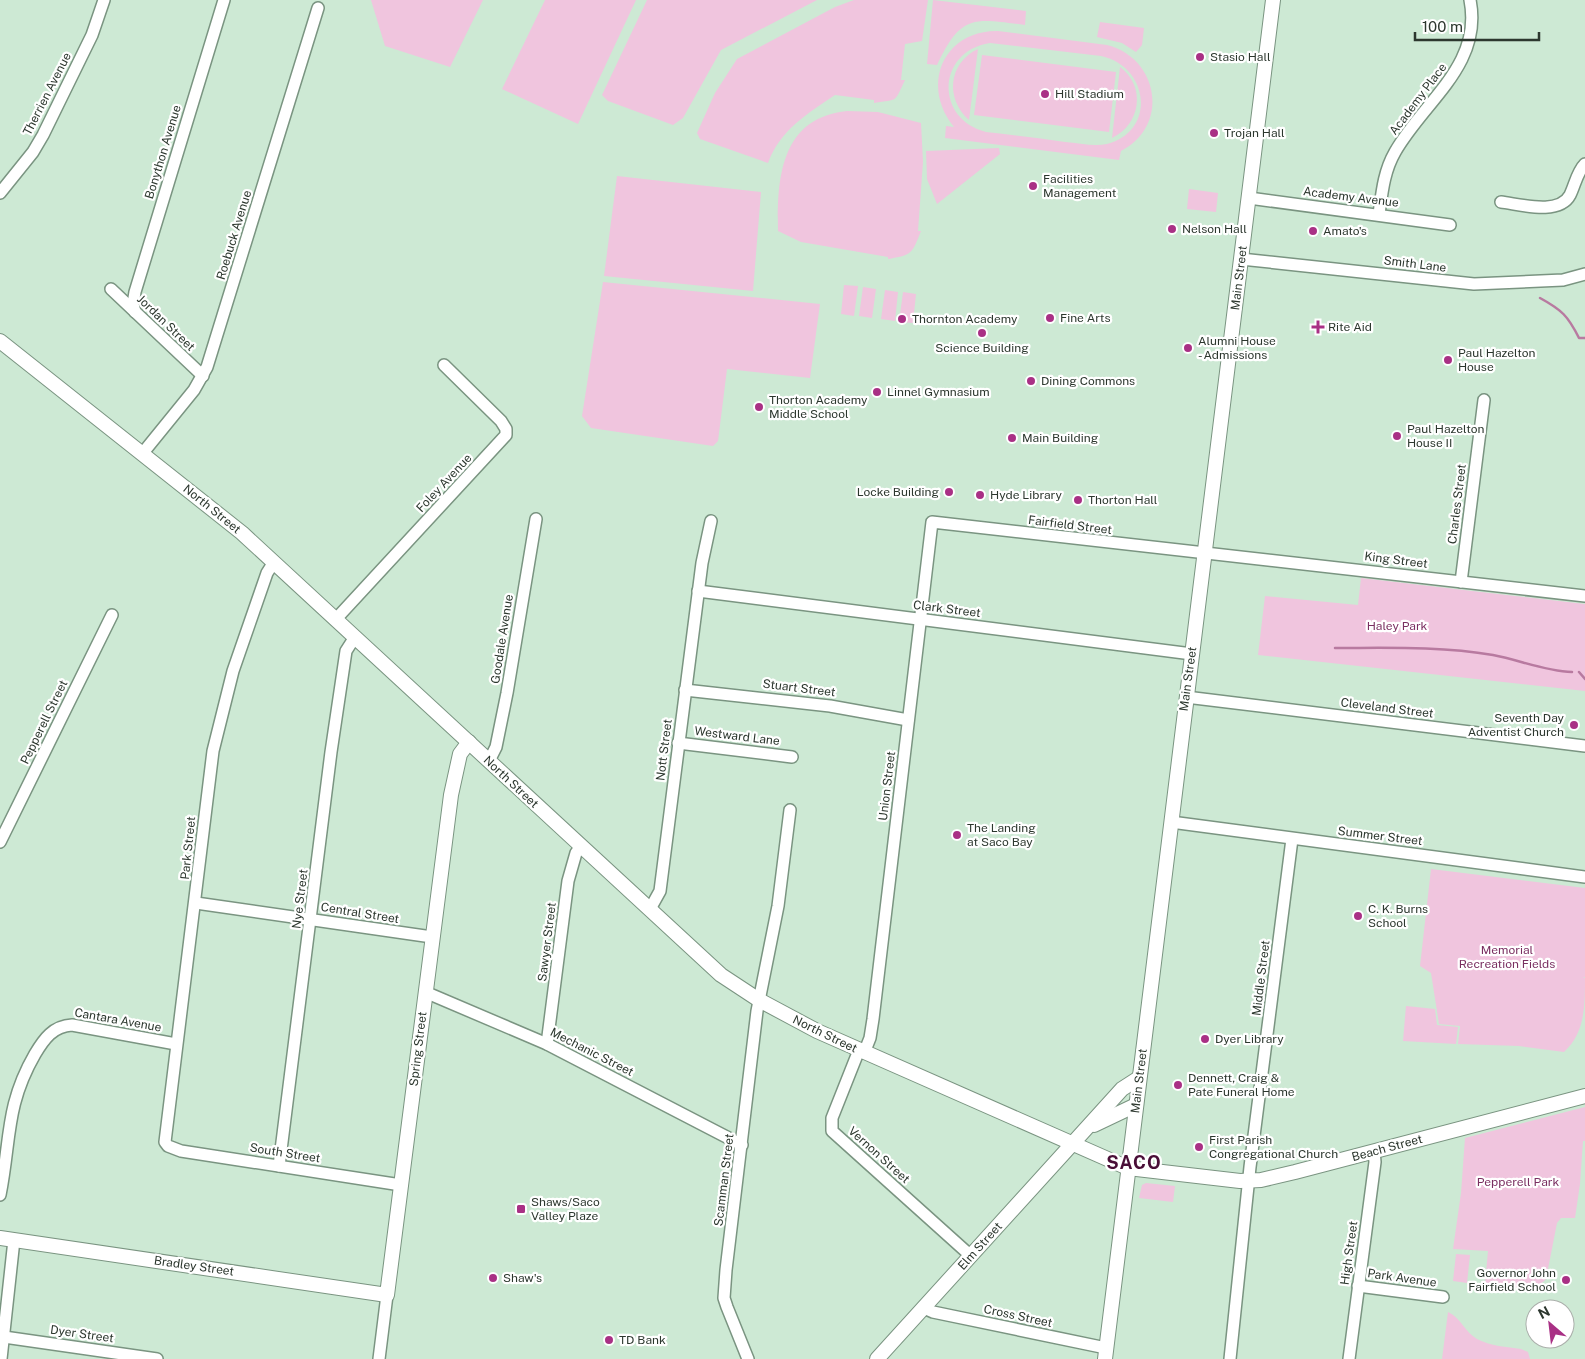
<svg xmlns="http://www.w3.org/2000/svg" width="1585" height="1359" font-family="'Public Sans',sans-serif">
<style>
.green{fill:#f0c5de;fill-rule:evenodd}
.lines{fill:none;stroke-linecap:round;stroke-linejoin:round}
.stream{stroke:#b87aa0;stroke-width:2.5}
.minor-casing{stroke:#7a9481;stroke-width:14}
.major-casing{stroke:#7a9481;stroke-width:16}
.minor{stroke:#fff;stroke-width:11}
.major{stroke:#fff;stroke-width:14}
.poi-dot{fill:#a93085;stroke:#fff;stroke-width:2}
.labels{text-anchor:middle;stroke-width:4.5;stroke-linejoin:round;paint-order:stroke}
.poi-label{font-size:12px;fill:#2c372e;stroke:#fff;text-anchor:start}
.street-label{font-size:12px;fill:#2c372e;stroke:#fff}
.park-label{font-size:12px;fill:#7a2f61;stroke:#fff}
.district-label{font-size:18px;font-weight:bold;letter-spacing:1px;fill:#490e37;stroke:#fff}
</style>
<rect width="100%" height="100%" fill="#cde9d4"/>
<g class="green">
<path d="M371 0H483L450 67 385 46Z"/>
<path d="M545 0H636L578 124 502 89Z"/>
<path d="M647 0H817L721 50 683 118 673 125 608 101 602 95Z"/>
<path d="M854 0H928L922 41 905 44 901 80H905C894 103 899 99 874 103V100L835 95C807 114 780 130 768 163L700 139 697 133 715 93 737 59 835 7Z"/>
<path d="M933 0 1026 11 1025 25C973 18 961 14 937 65L927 64Z"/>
<path d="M1100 22 1144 28 1142 45 1136 52 1122 43 1097 37Z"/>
<path d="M998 31 1107 45C1159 58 1170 126 1121 151L1119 160 945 138 946 126 954 127C920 86 943 30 998 31ZM990 43 1101 56C1149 66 1157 131 1107 144 1094 147 1079 143 1065 142 1039 138 1012 135 986 132 934 119 937 51 990 43Z"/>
<path d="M978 49 969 120C945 99 948 63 978 49Z"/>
<path d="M982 55 1116 72 1109 132 974 115Z"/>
<path d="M1120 67C1146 86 1141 124 1112 138Z"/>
<path d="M847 111 878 112 921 123 923 162 918 231H921C912 254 912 255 888 259V257L801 242 778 231C777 177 781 118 847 111Z"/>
<path d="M999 148 1000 154 937 204 927 179 926 151Z"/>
<path d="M617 176 761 192 753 291 604 276Z"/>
<path d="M1189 189 1218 193 1216 212 1187 209Z"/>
<path d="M603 282 820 304 810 378 727 369 718 441 713 446 591 428 582 416Z"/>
<path d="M844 285 858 286 854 316 841 314Z"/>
<path d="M863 287 876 289 872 318 859 316Z"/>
<path d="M885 290 898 292 895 321 881 319Z"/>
<path d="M903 292 916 294 913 323 899 322Z"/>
<path d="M1361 578 1585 604V691L1258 655 1265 596 1358 605Z"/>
<path d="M1431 869 1585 888V977L1583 978H1585C1585 1006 1585 1033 1564 1052L1519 1046 1458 1044 1460 1026 1439 1024 1431 973 1420 966Z"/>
<path d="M1406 1006 1435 1009 1437 1025 1458 1027 1456 1044 1403 1041Z"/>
<path d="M1585 1107V1141H1583L1580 1184 1575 1218H1561L1557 1223 1546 1279C1533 1295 1502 1285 1485 1283L1488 1251 1453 1249 1461 1193 1465 1138Z"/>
<path d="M1146 1183 1175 1186 1173 1202 1139 1198 1142 1185Z"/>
<path d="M1456 1254 1470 1255 1467 1283 1453 1281Z"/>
<path d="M1448 1312C1461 1318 1465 1332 1477 1339 1490 1346 1507 1347 1521 1349L1528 1352 1530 1359H1442Z"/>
</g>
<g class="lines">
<g class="stream">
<path d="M1540 298C1562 310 1568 316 1579 338H1585"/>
<path d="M1335 648C1387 648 1440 646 1493 655 1520 660 1544 671 1572 672"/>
<path d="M1579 672 1585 679"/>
</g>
<defs>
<g id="minor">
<path d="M0 193 33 152 43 135 92 35 104 0"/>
<path d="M1249 198 1450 225"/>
<path d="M1501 202C1519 204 1559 216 1570 195 1575 185 1577 172 1585 164"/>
<path d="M1379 214C1382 192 1384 171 1395 152 1424 101 1483 65 1470 0"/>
<path d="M1241 259 1474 284 1563 280 1585 274"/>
<path d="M111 289 203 376"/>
<path d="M135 312 133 304 135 292 224 0"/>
<path d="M142 454 194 390 207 367 318 8"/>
<path d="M274 562 267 573 233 671 213 751 165 1142 168 1146 181 1151 401 1185"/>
<path d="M1461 582 1484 400"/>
<path d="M698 591 1192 654"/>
<path d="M336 619 506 435V429L501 421 444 365"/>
<path d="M685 690 830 706 908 720"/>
<path d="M1186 697 1585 746"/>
<path d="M678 743 792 757"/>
<path d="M489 761 496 747 507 693 536 519"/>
<path d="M1171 822 1585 877"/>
<path d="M0 842 112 615"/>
<path d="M196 903 432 937"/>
<path d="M650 909 660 891 702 563 711 521"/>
<path d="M425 992 547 1044 742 1145"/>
<path d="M547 1044 568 881 576 853 581 846"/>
<path d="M859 1050 832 1118V1131L971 1256"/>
<path d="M864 1053 870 1038 873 1019 932 522 1585 596"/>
<path d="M279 1166 331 752 346 651 355 637"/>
<path d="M0 1195C11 1140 5 1106 35 1054 44 1039 53 1026 72 1025L176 1044"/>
<path d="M1358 1286 1443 1297"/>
<path d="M924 1308 933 1312 1106 1348"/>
<path d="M4 1337 157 1359"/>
<path d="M1 1359 14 1240"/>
<path d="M379 1359 387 1295"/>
<path d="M748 1359 727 1307 724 1298 726 1270 757 1011 778 906 790 810"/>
<path d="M1230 1359 1250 1167 1292 839"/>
<path d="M1349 1359 1375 1162 1374 1151"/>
</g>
<g id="major">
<path d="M0 341 242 533 721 975 759 1000 817 1031 1128 1168 1240 1181 1261 1180 1295 1172 1585 1096"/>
<path d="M1094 1125 1136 1105"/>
<path d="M0 1238 387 1295 451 795 460 754 469 742"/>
<path d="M877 1359 1122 1089 1139 1078"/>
<path d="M1105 1359 1273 0"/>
</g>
</defs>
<use href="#minor" class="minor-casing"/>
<use href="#major" class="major-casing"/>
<use href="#minor" class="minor"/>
<use href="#major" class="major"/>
</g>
<g class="poi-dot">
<circle cx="1200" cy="57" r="5"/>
<circle cx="1045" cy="94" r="5"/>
<circle cx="1214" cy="133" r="5"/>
<circle cx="1033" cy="186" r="5"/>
<circle cx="1172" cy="229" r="5"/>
<circle cx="1313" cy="231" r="5"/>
<circle cx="1050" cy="318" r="5"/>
<circle cx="902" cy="319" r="5"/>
<path d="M1315.5 319.5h5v5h5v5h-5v5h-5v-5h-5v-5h5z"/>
<circle cx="982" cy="333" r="5"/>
<circle cx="1188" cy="348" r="5"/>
<circle cx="1448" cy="360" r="5"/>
<circle cx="1031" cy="381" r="5"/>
<circle cx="877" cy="392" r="5"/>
<circle cx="759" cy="407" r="5"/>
<circle cx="1397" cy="436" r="5"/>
<circle cx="1012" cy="438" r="5"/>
<circle cx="949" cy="492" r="5"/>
<circle cx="980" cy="495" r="5"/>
<circle cx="1078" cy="500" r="5"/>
<circle cx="1574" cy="725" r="5"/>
<circle cx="957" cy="835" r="5"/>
<circle cx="1358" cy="916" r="5"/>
<circle cx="1205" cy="1039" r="5"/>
<circle cx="1178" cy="1085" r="5"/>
<circle cx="1199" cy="1147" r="5"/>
<rect x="516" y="1204" width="10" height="10" rx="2.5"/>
<circle cx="493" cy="1278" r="5"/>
<circle cx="1566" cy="1280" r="5"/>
<circle cx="609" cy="1340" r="5"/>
</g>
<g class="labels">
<g class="poi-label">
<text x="1210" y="61">Stasio Hall</text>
<text x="1055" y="98">Hill Stadium</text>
<text x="1224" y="137">Trojan Hall</text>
<text x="1043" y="183">Facilities<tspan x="1043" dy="14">Management</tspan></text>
<text x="1182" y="233">Nelson Hall</text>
<text x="1323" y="235">Amato's</text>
<text x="1060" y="322">Fine Arts</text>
<text x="912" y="323">Thornton Academy</text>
<text x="1328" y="331">Rite Aid</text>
<text x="1198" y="345">Alumni House<tspan x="1198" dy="14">- Admissions</tspan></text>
<text x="982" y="352" text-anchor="middle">Science Building</text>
<text x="1458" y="357">Paul Hazelton<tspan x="1458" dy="14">House</tspan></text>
<text x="1041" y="385">Dining Commons</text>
<text x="887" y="396">Linnel Gymnasium</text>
<text x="769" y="404">Thorton Academy<tspan x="769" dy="14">Middle School</tspan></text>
<text x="1407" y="433">Paul Hazelton<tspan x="1407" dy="14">House II</tspan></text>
<text x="1022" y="442">Main Building</text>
<text x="939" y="496" text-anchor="end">Locke Building</text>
<text x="990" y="499">Hyde Library</text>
<text x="1088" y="504">Thorton Hall</text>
<text x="1564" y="722" text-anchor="end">Seventh Day<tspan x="1564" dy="14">Adventist Church</tspan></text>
<text x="967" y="832">The Landing<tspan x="967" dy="14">at Saco Bay</tspan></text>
<text x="1368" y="913">C. K. Burns<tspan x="1368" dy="14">School</tspan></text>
<text x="1215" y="1043">Dyer Library</text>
<text x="1188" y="1082">Dennett, Craig &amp;<tspan x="1188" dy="14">Pate Funeral Home</tspan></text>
<text x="1209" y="1144">First Parish<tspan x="1209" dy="14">Congregational Church</tspan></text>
<text x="531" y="1206">Shaws/Saco<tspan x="531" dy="14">Valley Plaze</tspan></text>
<text x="1556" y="1277" text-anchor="end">Governor John<tspan x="1556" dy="14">Fairfield School</tspan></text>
<text x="503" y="1282">Shaw's</text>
<text x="619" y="1344">TD Bank</text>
</g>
<g class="street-label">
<text transform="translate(47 94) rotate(-63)" y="4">Therrien Avenue</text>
<text transform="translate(1418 99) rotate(-53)" y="4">Academy Place</text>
<text transform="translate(163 152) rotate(-73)" y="4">Bonython Avenue</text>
<text transform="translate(1351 197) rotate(7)" y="4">Academy Avenue</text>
<text transform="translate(234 235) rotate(-73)" y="4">Roebuck Avenue</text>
<text transform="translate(1415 264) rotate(7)" y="4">Smith Lane</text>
<text transform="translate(1239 278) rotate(-83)" y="4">Main Street</text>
<text transform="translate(166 323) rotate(44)" y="4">Jordan Street</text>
<text transform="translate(444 483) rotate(-47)" y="4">Foley Avenue</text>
<text transform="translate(1457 504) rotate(-83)" y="4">Charles Street</text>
<text transform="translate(212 509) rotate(39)" y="4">North Street</text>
<text transform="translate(1070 525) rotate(7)" y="4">Fairfield Street</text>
<text transform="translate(1396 560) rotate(7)" y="4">King Street</text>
<text transform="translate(947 609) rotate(7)" y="4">Clark Street</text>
<text transform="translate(502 639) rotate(-81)" y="4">Goodale Avenue</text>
<text transform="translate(1188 679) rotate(-82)" y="4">Main Street</text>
<text transform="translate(799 688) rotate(7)" y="4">Stuart Street</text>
<text transform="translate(1387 708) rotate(7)" y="4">Cleveland Street</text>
<text transform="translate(44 722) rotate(-64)" y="4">Pepperell Street</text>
<text transform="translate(737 736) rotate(7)" y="4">Westward Lane</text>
<text transform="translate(664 750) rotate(-83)" y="4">Nott Street</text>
<text transform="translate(511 782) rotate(43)" y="4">North Street</text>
<text transform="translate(887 786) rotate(-83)" y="4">Union Street</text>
<text transform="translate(1380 836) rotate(7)" y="4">Summer Street</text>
<text transform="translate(188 848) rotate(-84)" y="4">Park Street</text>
<text transform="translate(300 899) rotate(-83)" y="4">Nye Street</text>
<text transform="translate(360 913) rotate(9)" y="4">Central Street</text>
<text transform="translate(547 942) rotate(-83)" y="4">Sawyer Street</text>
<text transform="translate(1261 978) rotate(-83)" y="4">Middle Street</text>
<text transform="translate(118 1020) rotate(10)" y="4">Cantara Avenue</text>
<text transform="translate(825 1034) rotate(26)" y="4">North Street</text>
<text transform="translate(418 1049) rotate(-83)" y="4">Spring Street</text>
<text transform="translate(592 1052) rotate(27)" y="4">Mechanic Street</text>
<text transform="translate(1139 1081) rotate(-83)" y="4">Main Street</text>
<text transform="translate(1387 1148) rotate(-15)" y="4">Beach Street</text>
<text transform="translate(285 1153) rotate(9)" y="4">South Street</text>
<text transform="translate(879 1155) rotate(42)" y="4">Vernon Street</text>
<text transform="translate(724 1180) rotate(-83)" y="4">Scamman Street</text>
<text transform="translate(980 1246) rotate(-48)" y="4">Elm Street</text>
<text transform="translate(1349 1253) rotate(-82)" y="4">High Street</text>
<text transform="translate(194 1266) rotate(8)" y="4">Bradley Street</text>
<text transform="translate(1402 1278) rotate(8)" y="4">Park Avenue</text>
<text transform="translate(1018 1316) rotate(12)" y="4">Cross Street</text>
<text transform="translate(82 1334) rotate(8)" y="4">Dyer Street</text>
</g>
<g class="park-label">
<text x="1397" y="630">Haley Park</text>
<text x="1507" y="954">Memorial<tspan x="1507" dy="14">Recreation Fields</tspan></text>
<text x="1518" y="1186">Pepperell Park</text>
</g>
<g class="district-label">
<text x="1134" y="1169">SACO</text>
</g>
</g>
<g transform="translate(1550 1324) rotate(332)"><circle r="24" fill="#ffffff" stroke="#abafab"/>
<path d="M0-4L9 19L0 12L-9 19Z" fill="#a93085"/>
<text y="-8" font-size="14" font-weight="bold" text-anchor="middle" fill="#2c372e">N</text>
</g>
<path d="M1415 32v8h124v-8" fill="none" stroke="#2c372e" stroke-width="2.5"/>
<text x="1422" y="32" font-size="15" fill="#2c372e" stroke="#ffffff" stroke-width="4" paint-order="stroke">100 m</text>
</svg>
